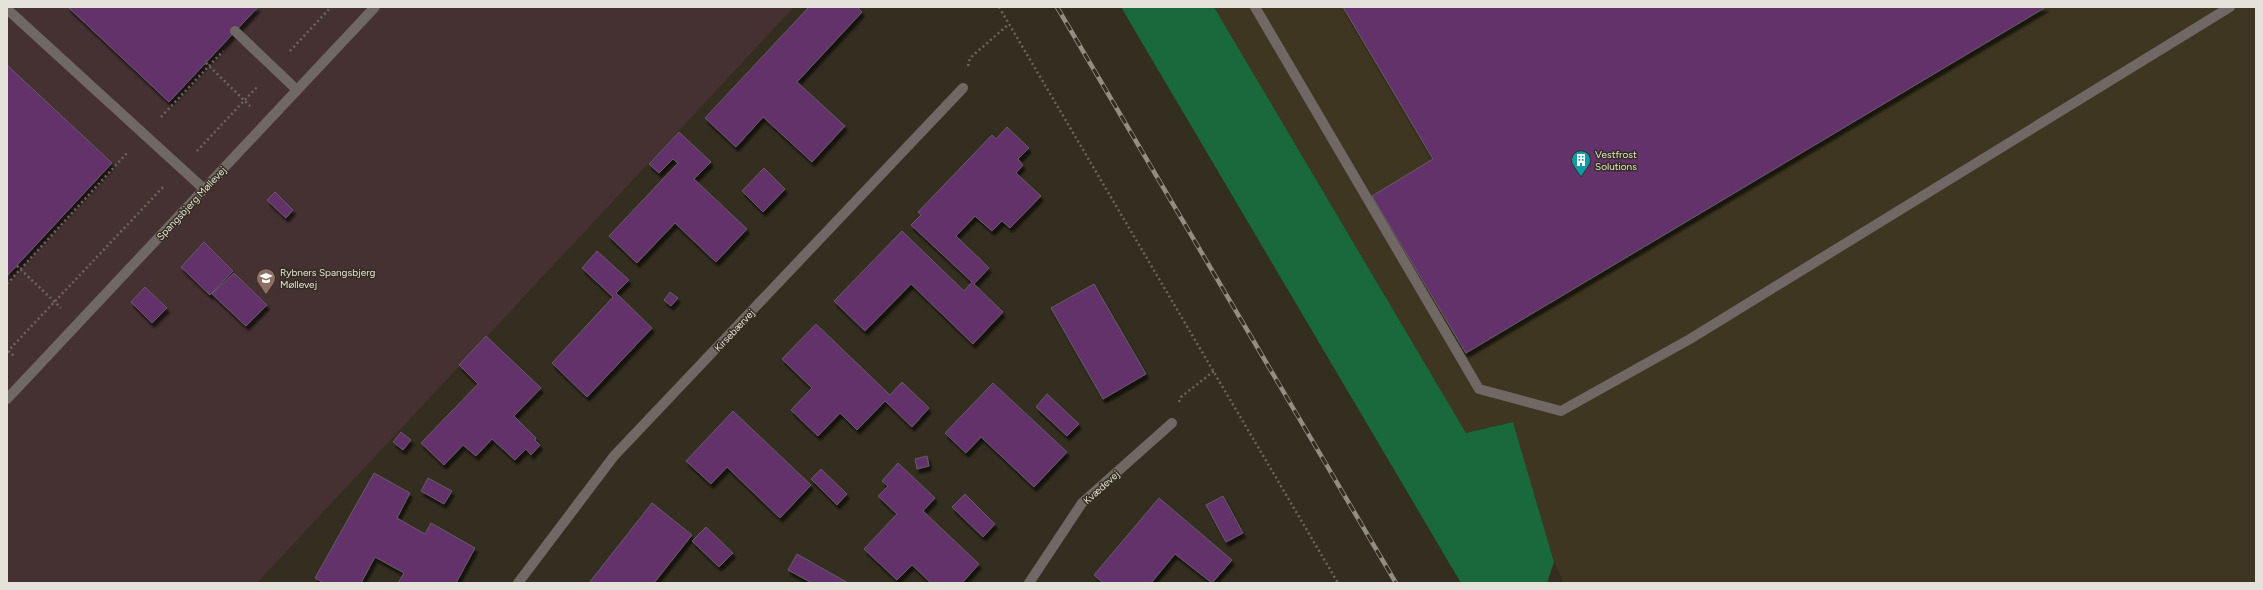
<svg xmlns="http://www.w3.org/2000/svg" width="2263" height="590" font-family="Figtree,sans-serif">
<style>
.built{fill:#3e3621}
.education{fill:#453032}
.forest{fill:#19693c}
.building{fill:#63336b;stroke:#665b68;filter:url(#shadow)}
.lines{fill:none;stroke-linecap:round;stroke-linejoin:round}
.path{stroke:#6c675a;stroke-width:2.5;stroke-dasharray:2 3;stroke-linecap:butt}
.minor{stroke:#706865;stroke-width:10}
.rail-casing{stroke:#938e83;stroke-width:4.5}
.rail{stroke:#342e20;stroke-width:3;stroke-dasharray:9;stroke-linecap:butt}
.labels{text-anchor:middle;stroke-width:3;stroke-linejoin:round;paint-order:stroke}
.poi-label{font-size:10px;fill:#e5e2d9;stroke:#342e20;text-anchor:start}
.street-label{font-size:10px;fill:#e5e2d9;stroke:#342e20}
</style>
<defs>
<filter id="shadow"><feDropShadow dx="2.5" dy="4.5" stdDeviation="1" flood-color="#0009"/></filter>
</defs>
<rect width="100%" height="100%" fill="#342e20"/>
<path class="built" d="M1214 7H2256V583H1564L1554 562 1513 422 1466 433Z"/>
<path class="education" d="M7 7H794L257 583H7Z"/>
<path class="forest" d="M1121 7H1214L1466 433 1513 422 1554 562 1547 583H1461Z"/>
<g class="building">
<path d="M68 7H258L169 102Z"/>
<path d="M809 7H857L862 12 797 82 845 126 812 162 763 117 736 147 705 118Z"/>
<path d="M1343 7H2046L1466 353 1372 196 1433 159Z"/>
<path d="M7 65 112 163 7 276Z"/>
<path d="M1007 127 1029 148 1018 159 1023 165 1016 173 1041 196 1010 228 1002 221 992 231 975 216 956 236 989 268 974 284 1003 312 973 344 911 284 865 331 834 301 902 231 964 291 972 282 911 225 921 215 918 212 992 135 996 139Z"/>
<path d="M679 132 711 162 694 179 747 229 716 262 675 223 637 263 609 236 678 163 673 159 659 173 649 164Z"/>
<path d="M764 168 785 189 763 212 742 191Z"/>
<path d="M275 192 293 210 286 218 267 200Z"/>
<path d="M204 242 233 271 210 295 181 267Z"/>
<path d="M597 251 629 280 616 293 652 328 587 397 552 363 613 297 582 268Z"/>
<path d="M234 273 267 305 246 326 212 294Z"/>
<path d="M1094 284 1146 374 1103 399 1051 308Z"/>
<path d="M145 287 167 308 152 323 131 302Z"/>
<path d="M670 292 678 298 671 306 664 300Z"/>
<path d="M816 324 890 395 902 382 929 408 912 427 885 401 857 430 840 413 818 436 791 410 812 388 782 359Z"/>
<path d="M486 336 541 388 514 416 536 438 535 440 540 445 531 455 526 449 515 460 492 439 476 456 463 445 444 465 421 443 478 384 459 365Z"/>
<path d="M993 383 1067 452 1034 487 981 437 966 453 945 433Z"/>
<path d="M1047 394 1079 424 1067 436 1036 407Z"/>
<path d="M733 411 811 485 780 518 727 467 711 484 686 461Z"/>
<path d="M401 432 411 440 403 450 393 442Z"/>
<path d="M927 456 929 466 917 469 915 459Z"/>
<path d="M898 463 935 498 923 511 979 564 962 583H931L912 565 897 580 864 549 897 514 878 496 888 486 882 481Z"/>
<path d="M821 469 847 494 837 505 811 479Z"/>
<path d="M374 473 410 493 397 518 425 534 431 523 475 548 456 583H398L404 573 375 557 361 583H324L315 578Z"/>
<path d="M428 478 452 491 444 504 421 491Z"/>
<path d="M965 494 995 524 983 537 952 507Z"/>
<path d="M1223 496 1243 533 1226 542 1206 505Z"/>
<path d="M1159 498 1232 560 1212 583 1175 554 1151 583H1103L1094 575Z"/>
<path d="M652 503 692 535 654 583H589Z"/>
<path d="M706 527 733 553 719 567 692 541Z"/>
<path d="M797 554 848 583H812L788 570Z"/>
</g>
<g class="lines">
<g class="path">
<path d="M999 7 1338 583"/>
<path d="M290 51 331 7"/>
<path d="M206 63 250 106"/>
<path d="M968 66 970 58 1009 24"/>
<path d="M161 117 223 51"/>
<path d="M197 151 258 86"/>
<path d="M17 266 61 308"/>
<path d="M7 284 128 152"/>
<path d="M8 351 15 357"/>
<path d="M7 352 165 185"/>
<path d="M1179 402 1181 397 1214 371"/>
</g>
<g class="minor">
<path d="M1255 7 1479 389 1561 411 1690 339 2230 7"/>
<path d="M7 9 204 189"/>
<path d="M235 31 297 90"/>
<path d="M7 399 375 7"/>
<path d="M518 583 614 456 963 88"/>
<path d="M1029 583 1082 503 1172 423"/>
</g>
<defs>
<path id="rail" d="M1057 7 1396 583"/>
</defs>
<use href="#rail" class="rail-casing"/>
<use href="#rail" class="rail"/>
</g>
<defs>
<symbol id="building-pin" viewBox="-11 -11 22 30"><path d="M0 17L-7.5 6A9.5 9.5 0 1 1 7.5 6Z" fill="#0f9aa8" stroke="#342e20"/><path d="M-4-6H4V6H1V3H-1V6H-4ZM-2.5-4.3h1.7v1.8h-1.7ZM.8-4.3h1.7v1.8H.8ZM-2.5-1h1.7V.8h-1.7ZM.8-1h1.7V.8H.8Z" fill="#fff"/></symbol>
<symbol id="school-pin" viewBox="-11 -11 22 30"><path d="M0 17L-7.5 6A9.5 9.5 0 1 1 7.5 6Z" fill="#8d6e63" stroke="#342e20"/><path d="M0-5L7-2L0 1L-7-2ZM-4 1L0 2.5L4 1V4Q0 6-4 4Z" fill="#fff"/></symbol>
</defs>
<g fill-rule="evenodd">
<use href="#building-pin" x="1570" y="149" width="22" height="30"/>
<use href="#school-pin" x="255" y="267" width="22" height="30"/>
</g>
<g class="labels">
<g class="poi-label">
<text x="1595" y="158">Vestfrost<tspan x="1595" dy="12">Solutions</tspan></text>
<text x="280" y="276">Rybners Spangsbjerg<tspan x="280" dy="12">Møllevej</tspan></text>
</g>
<g class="street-label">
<text transform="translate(191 203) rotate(-47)" y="4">Spangsbjerg Møllevej</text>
<text transform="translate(734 330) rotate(-47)" y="4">Kirsebærvej</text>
<text transform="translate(1101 487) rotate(-42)" y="4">Kvædevej</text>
</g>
</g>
<rect width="2263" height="590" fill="none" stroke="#e5e2d9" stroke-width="16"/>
</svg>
